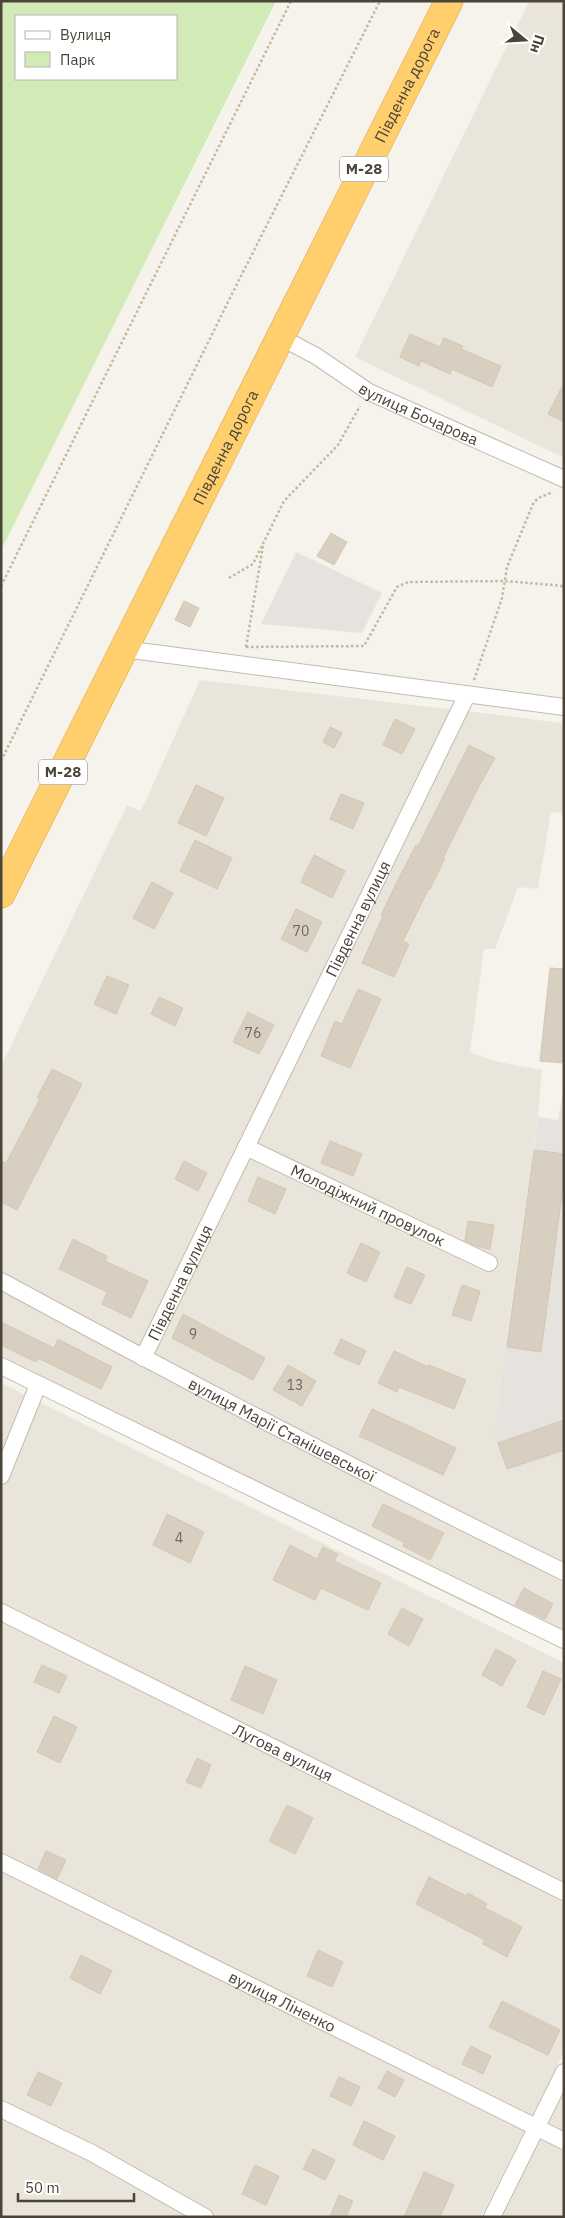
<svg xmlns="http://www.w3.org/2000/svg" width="565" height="2218" font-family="'IBM Plex Sans',sans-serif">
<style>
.residential{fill:#eae5da}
.industrial{fill:#e6e2dd}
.green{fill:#d2eab5;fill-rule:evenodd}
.building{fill:#d8cfc1;stroke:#d3c7b4}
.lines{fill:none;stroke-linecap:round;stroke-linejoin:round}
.street-casing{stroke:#c2bbae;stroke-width:18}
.highway-casing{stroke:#e0a43c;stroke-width:29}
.path{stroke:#c4b79f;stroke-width:2.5;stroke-dasharray:2.5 2.5;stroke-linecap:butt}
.street{stroke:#fff;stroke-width:16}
.highway{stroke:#ffcf6e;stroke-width:28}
.labels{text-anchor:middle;stroke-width:4;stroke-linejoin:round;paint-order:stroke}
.number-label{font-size:14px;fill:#6e675b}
.shield{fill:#fff;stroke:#817c74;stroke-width:1}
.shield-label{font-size:15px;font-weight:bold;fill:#4b4439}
.street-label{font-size:16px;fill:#4b4439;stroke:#fff}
</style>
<rect width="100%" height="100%" fill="#f6f3ec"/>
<g class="residential">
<path d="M529 1H564V458L355 357Z"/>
<path d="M200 680 474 712 561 723 564 725V813L551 812 538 889 518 887 495 949H484L470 1052 494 1061 542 1070 538 1117 493 1434 507 1474 564 1454V1650L412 1577 1 1370V1066L127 805 141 811Z"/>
<path d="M1 1383 564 1663V2052L481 2217H1Z"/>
<path d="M564 2084V2217H496Z"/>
</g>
<g class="industrial">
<path d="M296 552 382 593 362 633 261 624Z"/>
<path d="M564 1088V1454L507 1474 493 1434 534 1150 538 1117 558 1120Z"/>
</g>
<path class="green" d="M1 1H276L1 550ZM16 16H176V79H16Z"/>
<g class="building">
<path d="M410 334 440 347 444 338 463 346 461 349 501 366 492 387 452 369 450 374 421 361 419 366 400 357Z"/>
<path d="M564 383V422L548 414Z"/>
<path d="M331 533 347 542 334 565 317 556Z"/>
<path d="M184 601 199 608 190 627 175 620Z"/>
<path d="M395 719 415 729 402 754 383 745Z"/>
<path d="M330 727 342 733 334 748 323 742Z"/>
<path d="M469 745 495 758 477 790 443 858H445L430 889 429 888 403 941 409 944 394 977 362 963 383 916 381 915 398 880 416 845 418 846Z"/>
<path d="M196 785 224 798 206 836 178 823Z"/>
<path d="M341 794 364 803 353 829 330 819Z"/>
<path d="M195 840 232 858 217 889 180 871Z"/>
<path d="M314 855 345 871 332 898 301 882Z"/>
<path d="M152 882 173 893 154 929 133 918Z"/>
<path d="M296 909 322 922 307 952 281 939Z"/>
<path d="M550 968 564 969V1063L540 1061Z"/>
<path d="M107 976 129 985 116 1014 94 1004Z"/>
<path d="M358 989 381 999 350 1068 321 1056 335 1021 342 1024Z"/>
<path d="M159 997 183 1008 175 1026 151 1014Z"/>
<path d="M248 1012 274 1025 259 1054 233 1042Z"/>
<path d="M52 1069 82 1084 17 1210 1 1202V1161L6 1163 40 1099 37 1098Z"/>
<path d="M330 1141 362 1154 353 1176 321 1163Z"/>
<path d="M534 1150 564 1154V1179L541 1352 507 1347Z"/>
<path d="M184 1161 207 1173 198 1191 175 1179Z"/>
<path d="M258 1177 286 1189 275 1214 248 1201Z"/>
<path d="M468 1221 494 1225 490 1249 479 1247 465 1241Z"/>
<path d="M73 1239 107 1256 105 1261 148 1281 131 1318 102 1304 107 1292 59 1269Z"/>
<path d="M361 1243 380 1252 366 1282 347 1273Z"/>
<path d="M407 1267 425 1275 411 1304 394 1297Z"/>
<path d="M462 1285 480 1291 471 1321 452 1315Z"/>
<path d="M183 1314 265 1358 253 1380 172 1338Z"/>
<path d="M1 1322 54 1348 58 1339 112 1367 101 1389 38 1358 36 1362 1 1345Z"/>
<path d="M341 1339 366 1351 359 1365 334 1354Z"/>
<path d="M394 1351 428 1367 429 1365 466 1380 454 1409 399 1387 397 1392 378 1383Z"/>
<path d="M288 1365 316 1381 302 1406 273 1390Z"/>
<path d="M372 1409 456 1448 443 1475 359 1436Z"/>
<path d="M564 1420V1450L507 1469 498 1443Z"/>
<path d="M383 1504 444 1533 430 1560 403 1546 405 1543 372 1526Z"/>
<path d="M167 1514 204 1532 190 1563 153 1545Z"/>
<path d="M290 1545 317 1559 323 1547 338 1554 334 1561 381 1583 368 1610 321 1588 315 1600 273 1580Z"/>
<path d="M524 1588 553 1604 545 1619 515 1605Z"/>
<path d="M402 1608 423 1619 409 1646 388 1634Z"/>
<path d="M496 1649 516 1660 502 1686 482 1675Z"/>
<path d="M42 1665 67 1676 59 1693 34 1682Z"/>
<path d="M245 1666 277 1680 263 1714 231 1700Z"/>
<path d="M543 1671 561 1679 544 1715 527 1707Z"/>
<path d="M54 1716 77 1727 60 1763 37 1752Z"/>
<path d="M197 1758 211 1765 201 1788 186 1782Z"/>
<path d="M287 1805 313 1818 295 1854 269 1841Z"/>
<path d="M46 1851 66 1860 57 1879 38 1869Z"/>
<path d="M429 1877 466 1896 468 1893 487 1904 485 1908 522 1927 507 1957 483 1944 485 1940 416 1904Z"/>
<path d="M318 1950 343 1962 332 1987 307 1976Z"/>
<path d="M81 1955 112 1971 100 1994 70 1978Z"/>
<path d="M502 2001 560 2030 548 2055 489 2027Z"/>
<path d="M471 2046 491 2056 483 2074 462 2064Z"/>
<path d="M387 2071 404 2080 395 2097 378 2088Z"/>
<path d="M38 2072 62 2083 51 2106 27 2095Z"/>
<path d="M339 2077 360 2087 351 2106 330 2096Z"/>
<path d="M364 2121 395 2136 383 2160 353 2145Z"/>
<path d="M313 2149 335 2160 325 2180 303 2169Z"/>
<path d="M255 2165 279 2176 266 2205 242 2194Z"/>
<path d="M424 2172 454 2185 440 2217H404Z"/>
<path d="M339 2195 353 2201 346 2217H330Z"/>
</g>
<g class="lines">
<defs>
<g id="street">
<path id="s1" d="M280 337 316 356 369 392 564 479"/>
<path d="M124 649 564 707"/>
<path id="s2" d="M246 1147 489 1263"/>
<path id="s3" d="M1 1281C187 1382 374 1479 564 1572"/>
<path id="s4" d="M143 1358 467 695"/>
<path d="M1 1366 564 1640"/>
<path d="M1 1476 38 1385"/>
<path id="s5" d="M1 1612 564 1892"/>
<path id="s6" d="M1 1862 564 2141"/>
<path d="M1 2109 92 2153 205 2217"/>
<path d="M492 2217 564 2072"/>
</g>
<g id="highway">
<path id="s7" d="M1 894 449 1"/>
</g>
</defs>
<use href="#street" class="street-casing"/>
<use href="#highway" class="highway-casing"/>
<g class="path">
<path d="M229 578 253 564 284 501 338 445 360 406"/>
<path d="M1 586 291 1"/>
<path d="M246 647 364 646 397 587 408 582 505 581 564 586"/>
<path d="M246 647 263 546"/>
<path d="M474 680 502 598 507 567 533 504 538 498 553 492"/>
<path d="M1 761 232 294 380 1"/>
</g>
<use href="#street" class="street"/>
<use href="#highway" class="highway"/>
</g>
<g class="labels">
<g class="number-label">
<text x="301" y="936">70</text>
<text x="253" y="1038">76</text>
<text x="193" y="1339">9</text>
<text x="295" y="1390">13</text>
<text x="179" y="1543">4</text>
</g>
<g class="shield">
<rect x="340" y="156.5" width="48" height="25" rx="4"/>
<rect x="39" y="759.5" width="48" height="25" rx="4"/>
</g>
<g class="shield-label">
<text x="364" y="174">М-28</text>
<text x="63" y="777">М-28</text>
</g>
<g class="street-label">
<text dy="6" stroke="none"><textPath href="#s7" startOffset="905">Південна дорога</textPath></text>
<text dy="6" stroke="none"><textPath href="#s1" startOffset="159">вулиця Бочарова</textPath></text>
<text dy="6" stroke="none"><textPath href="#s7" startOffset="500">Південна дорога</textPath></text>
<text dy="6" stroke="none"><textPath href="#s4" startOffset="489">Південна вулиця</textPath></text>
<text dy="6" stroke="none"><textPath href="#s2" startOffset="135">Молодіжний провулок</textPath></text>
<text dy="6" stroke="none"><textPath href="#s4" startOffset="84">Південна вулиця</textPath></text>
<text dy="6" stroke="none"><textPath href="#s3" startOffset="318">вулиця Марії Станішевської</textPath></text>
<text dy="6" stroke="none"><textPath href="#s5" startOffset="315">Лугова вулиця</textPath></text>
<text dy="6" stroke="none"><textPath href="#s6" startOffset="314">вулиця Ліненко</textPath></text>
</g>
</g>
<rect width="565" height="2218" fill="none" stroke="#4b4439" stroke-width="5"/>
<rect x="15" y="15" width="162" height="65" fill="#ffffff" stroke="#b7b4b0"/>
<rect x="25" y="31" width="25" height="8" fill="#ffffff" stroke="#b7b4b0"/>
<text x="60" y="40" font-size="15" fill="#4b4439">Вулиця</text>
<rect x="25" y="52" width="25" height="15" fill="#d2eab5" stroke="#b7b4b0"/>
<text x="60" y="65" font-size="15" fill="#4b4439">Парк</text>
<g transform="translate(525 40) rotate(108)" stroke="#ffffff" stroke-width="4" paint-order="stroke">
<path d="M0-4L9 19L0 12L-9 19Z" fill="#4b4439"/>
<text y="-8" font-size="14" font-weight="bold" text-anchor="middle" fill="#4b4439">Пн</text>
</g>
<path d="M18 2193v8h116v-8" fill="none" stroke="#4b4439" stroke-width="2.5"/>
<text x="25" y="2193" font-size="15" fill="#4b4439" stroke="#ffffff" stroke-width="4" paint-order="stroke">50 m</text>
</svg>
